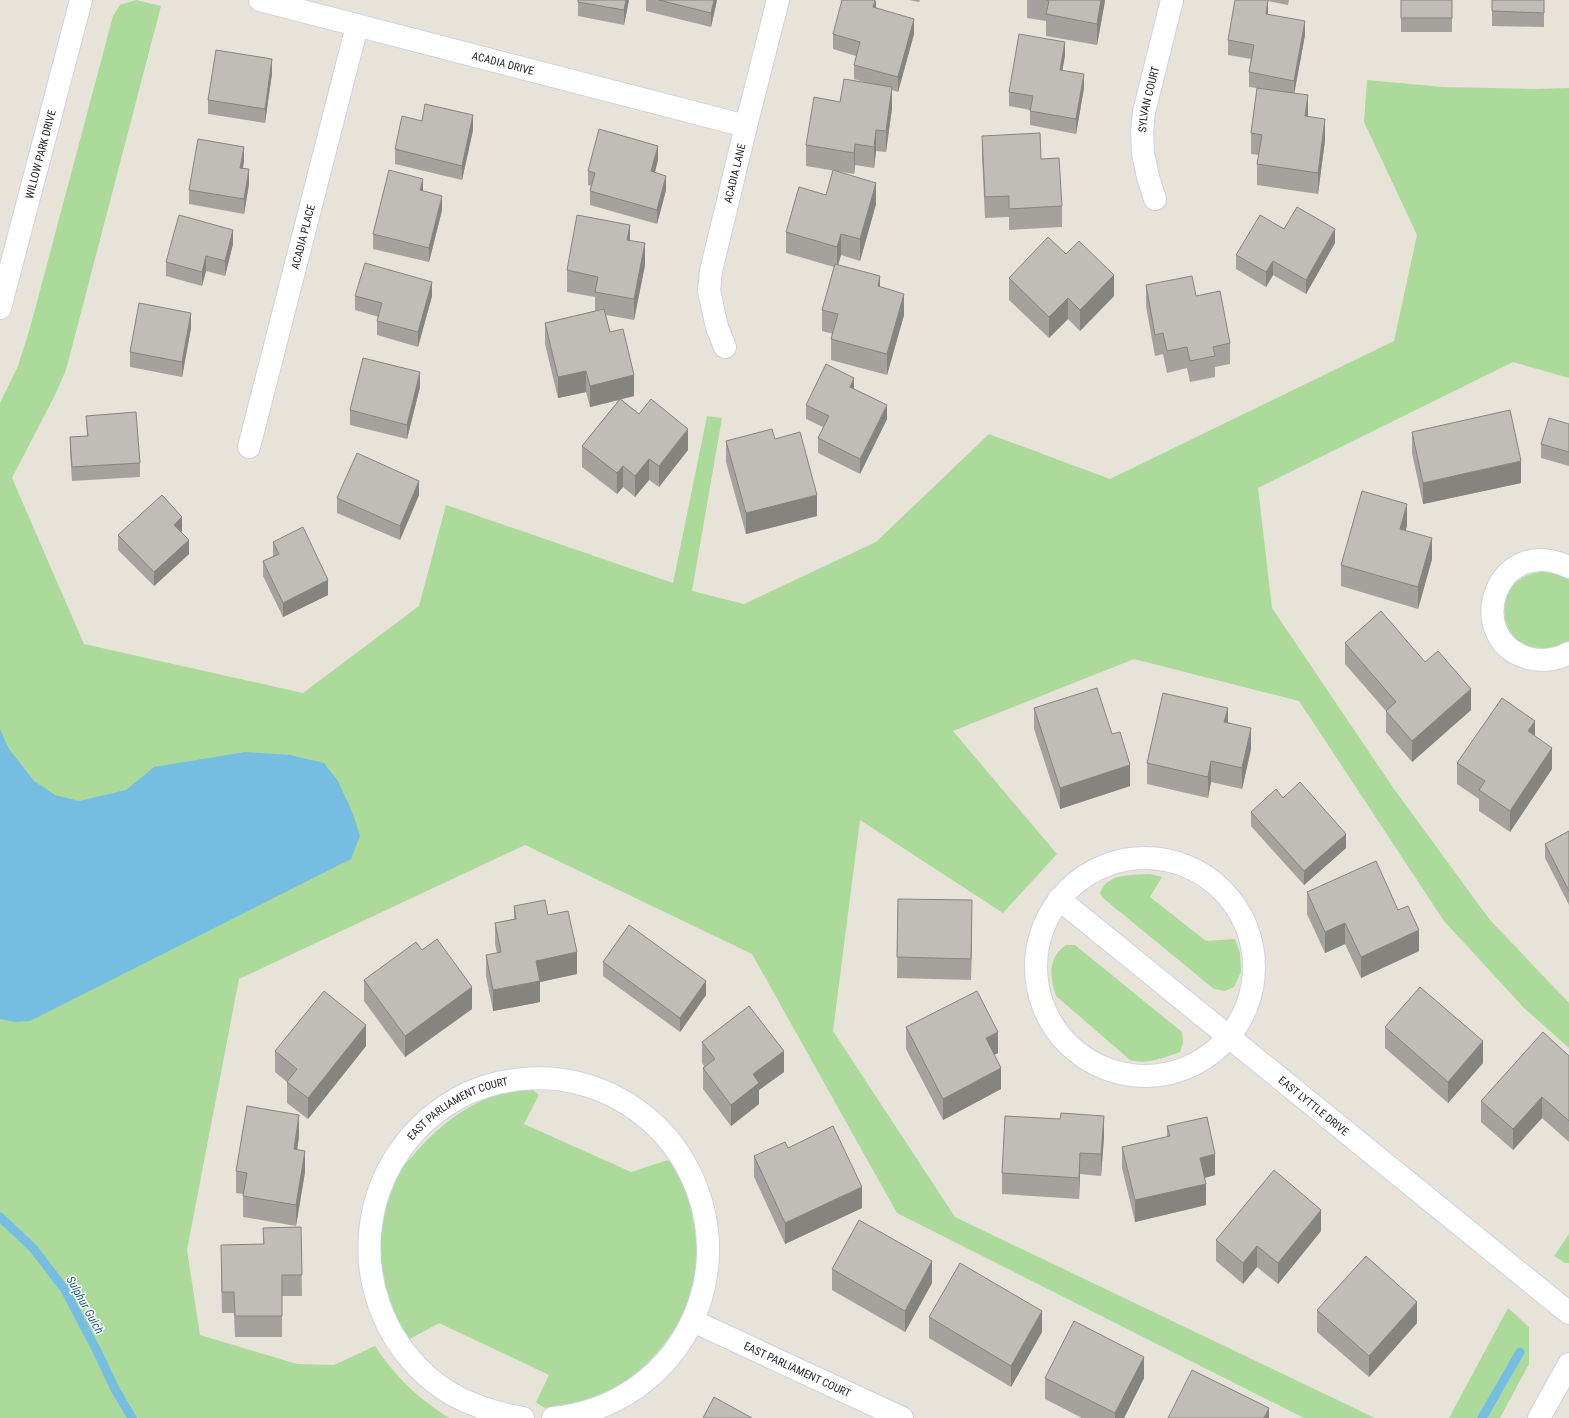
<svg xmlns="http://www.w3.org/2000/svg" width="1569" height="1418" font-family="'Roboto Condensed',sans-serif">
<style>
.green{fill:#acda9a}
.water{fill:#75bee2}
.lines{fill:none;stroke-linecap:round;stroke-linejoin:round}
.stream{stroke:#75bee2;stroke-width:9}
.minor-casing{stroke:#cfd1df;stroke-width:24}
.tertiary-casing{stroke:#cfd1df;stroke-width:24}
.minor{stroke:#fff;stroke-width:22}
.tertiary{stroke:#fff;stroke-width:22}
.wall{fill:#a5a29d}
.shaded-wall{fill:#86847f}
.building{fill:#c0bcb6;stroke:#86847f}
.labels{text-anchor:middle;stroke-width:3;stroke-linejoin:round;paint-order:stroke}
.street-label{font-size:11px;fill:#272727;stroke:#fff}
.water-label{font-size:12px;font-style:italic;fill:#195b88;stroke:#fff}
</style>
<rect width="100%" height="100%" fill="#e8e3d9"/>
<g class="green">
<path d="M136 0 161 6 66 370 55 395 12 478 84 644 303 693 419 606 446 505 673 583 707 416 722 418 692 591 744 604 876 542 989 434 1110 479 1394 341 1417 235 1364 122 1367 80 1443 87 1535 89 1569 88V378L1513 362 1258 488 1272 608 1394 789 1490 920 1569 1003V1048L1524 1008 1444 921 1299 701 1134 659 953 731 1057 854 1003 913 860 820 833 1031 955 1217 1375 1418H1304L897 1213 752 954 525 845 239 979 187 1250 200 1335 297 1364 334 1365 375 1346C397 1379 417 1397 449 1418H0V403L18 366 30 328 113 16 120 5Z"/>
<path d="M1548 571 1561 575 1569 580V641C1506 680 1471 575 1548 571Z"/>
<path d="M1150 874 1162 877 1150 897 1206 941 1235 939 1240 953 1241 972 1234 987 1225 991 1214 989 1103 898 1100 893C1106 873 1133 875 1150 874Z"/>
<path d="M1066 945H1075L1182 1032 1183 1043 1180 1052C1163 1058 1147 1065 1130 1060L1056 996C1050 977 1047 958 1066 945Z"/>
<path d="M532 1089 539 1095 524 1124 631 1172 668 1160C684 1177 690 1202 694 1224 696 1237 698 1251 697 1264 692 1318 655 1365 609 1393 604 1396 597 1397 592 1398 578 1402 565 1406 551 1410L543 1407 536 1402 549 1375 439 1323 410 1339C398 1327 393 1310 388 1294 377 1259 378 1221 391 1187 396 1174 406 1163 416 1152 446 1118 485 1090 532 1089Z"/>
<path d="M1569 1234V1263H1565L1554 1256Z"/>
<path d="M1508 1308 1529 1327V1364L1500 1418H1449Z"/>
</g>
<path class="water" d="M0 729 9 749 34 781 55 795 79 801 126 790 154 767 245 752 290 755 324 763 338 781 353 814 360 836 351 859 30 1021 15 1022 0 1019Z"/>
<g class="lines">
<g class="stream">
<path d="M0 1217 33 1248 65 1290 97 1351 115 1389 132 1418"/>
<path d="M1482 1418 1520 1352"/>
</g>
<defs>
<g id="minor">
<path id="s1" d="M260 0 746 126"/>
<path id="s2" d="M1155 199 1148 177 1143 153 1142 132 1144 112 1172 0"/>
<path id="s3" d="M0 308 81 0"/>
<path id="s4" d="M725 347 717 327 709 291 711 271 746 126 778 0"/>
<path id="s5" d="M249 447 357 26"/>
<path d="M1569 567C1495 532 1462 639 1528 658 1543 662 1556 660 1569 653"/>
<circle cx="1145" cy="967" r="109"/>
<path id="s6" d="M1059 899 1569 1313"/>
<path id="s7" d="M693 1321 902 1418"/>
<path id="s8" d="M523 1418C488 1412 455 1401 428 1377 336 1295 355 1149 466 1094 501 1078 541 1074 578 1083 626 1095 667 1127 689 1171 744 1281 674 1406 553 1418"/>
</g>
<path id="tertiary" d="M1539 1418 1569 1364"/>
</defs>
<use href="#minor" class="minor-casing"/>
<use href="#tertiary" class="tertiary-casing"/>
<use href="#minor" class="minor"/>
<use href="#tertiary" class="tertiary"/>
</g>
<g class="wall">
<path d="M578 0H629L624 25 578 16Z"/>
<path d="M646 0H717L711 27 646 11Z"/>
<path d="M909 0H920L919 2Z"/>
<path d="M1027 0H1105L1097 45 1046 36V21L1027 18Z"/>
<path d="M1235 0H1289L1288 5 1268 1V14L1305 35 1294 93 1308 116 1325 140 1318 194 1257 185V164L1259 155 1251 154V133L1257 88 1249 87V72L1251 59 1228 55V40Z"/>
<rect x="1401" y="0" width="51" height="32"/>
<path d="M1492 0H1544V27L1492 26Z"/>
<path d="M876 8 914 34 898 92 892 90V108L886 152 876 151 874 168 855 165 854 174 806 166V145L840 102 864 82 854 79V65L856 56 833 49V34Z"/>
<path d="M1065 56 1062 70 1084 88 1076 134 1030 125V110L1009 106V92Z"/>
<path d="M272 73 265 123 208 114V100Z"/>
<path d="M422 121 473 130 462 180 395 164V149Z"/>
<path d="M982 136 1041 159 1062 206V227L1009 230V217L985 218 982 157Z"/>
<path d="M658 160 655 172 666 190 657 224 590 205V191L591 186 588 185V171Z"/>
<path d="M244 161 243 168 249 184 244 214 189 204V190Z"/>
<path d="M826 195 876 204 860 261 841 255 838 265 880 287 904 315 887 375 831 360V339L833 334 822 331V310L834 267 786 253V232Z"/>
<path d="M442 210 429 262 373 249V234Z"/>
<path d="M1284 229 1335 243 1306 294 1273 275 1266 287 1236 269V255Z"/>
<path d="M630 241 645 265 634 320 606 315 610 332 634 396 621 399 639 414 688 450 659 487 649 480 635 497 623 487 617 494 582 467V446L619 400 590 407 586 392 558 398 545 344V323L595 311V297L567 292V270Z"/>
<path d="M233 244 225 276 206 271 202 286 166 276V262Z"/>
<path d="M1066 254 1114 296 1080 331 1068 319 1049 338 1009 300V278Z"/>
<path d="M1146 285 1196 296 1230 343V364L1215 367V377L1190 382 1187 368 1167 373 1163 354 1155 356 1146 306Z"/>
<path d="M355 296H432L418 347 377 335V321L379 317 355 310Z"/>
<path d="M191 328 182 377 130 367V352Z"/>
<path d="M420 387 407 439 350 425V410Z"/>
<path d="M854 389 887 419 860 474 818 453V438L823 427 806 419V405Z"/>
<path d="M86 416 140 463V477L72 481 70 452V437L87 436Z"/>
<path d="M1569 424V466L1541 458V444Z"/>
<path d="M1412 432 1521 483 1423 504 1412 453Z"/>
<path d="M775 439 817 516 746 534 726 462V441Z"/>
<path d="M419 495 400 540 337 513V498Z"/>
<path d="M1407 526 1405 531 1432 559 1418 609 1341 586V565Z"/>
<path d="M182 531 181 532 189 554 154 586 118 550V535Z"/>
<path d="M273 542 328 595 283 617 263 576V561L273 557Z"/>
<path d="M1345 643 1425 662 1471 710 1412 762 1386 732V711L1345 664Z"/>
<path d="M1034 708 1112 734 1130 786 1060 809 1034 729Z"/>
<path d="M1228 722 1251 749 1242 789 1211 782 1208 798 1147 784V763Z"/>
<path d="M1535 736 1552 769 1510 832 1479 811V799L1457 784V763Z"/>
<path d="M1251 812 1346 848 1304 885 1251 826Z"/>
<path d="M1569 831V905L1545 858V844Z"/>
<path d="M1307 892 1398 910 1419 951 1361 978 1345 944 1325 953 1307 914Z"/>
<path d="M898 899 972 921 971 980 897 978Z"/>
<path d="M514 906 548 915 577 974 540 982V1002L493 1011 486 976V955L497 953 495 944V923L514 919Z"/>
<path d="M422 950 472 1009 405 1057 364 1001V980Z"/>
<path d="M603 962 706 995 680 1032 603 976Z"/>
<path d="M906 1027 998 1053 994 1055 1001 1089 943 1120 906 1049Z"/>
<path d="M1385 1027 1483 1063 1448 1103 1385 1048Z"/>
<path d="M702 1042 784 1072 759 1090V1104L731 1126 703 1089V1068L704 1066 702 1063Z"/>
<path d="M366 1046 308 1119 287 1103V1082L275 1072V1051Z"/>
<path d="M1569 1056V1142L1542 1118 1513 1150 1481 1122V1101Z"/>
<path d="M1060 1119 1104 1137 1101 1176 1080 1174 1079 1199 1002 1194V1173Z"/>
<path d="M1167 1126 1215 1175 1205 1178 1206 1205 1135 1222 1122 1168V1147L1167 1137Z"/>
<path d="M299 1136 297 1150 305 1172 296 1226 243 1217V1194L236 1193V1171Z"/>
<path d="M788 1148 862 1208 785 1244 754 1177V1156Z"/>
<path d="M301 1227 302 1296H282V1337H235L234 1313H222L221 1266 263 1244V1228Z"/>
<path d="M1321 1231 1278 1284 1257 1267 1243 1284 1216 1261V1240Z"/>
<path d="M832 1269 932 1283 905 1332 832 1290Z"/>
<path d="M1317 1310 1417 1323 1369 1377 1317 1332Z"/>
<path d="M929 1317 1042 1332 1011 1387 929 1338Z"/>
<path d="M1045 1378H1144L1124 1418H1082L1045 1399Z"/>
</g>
<g class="shaded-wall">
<path d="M626 0H629L624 25V10Z"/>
<path d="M714 0H717L711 27V13Z"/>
<path d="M876 0V14L873 7Z"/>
<path d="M1101 0H1105V1L1097 45V24Z"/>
<path d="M1268 0V14H1266Z"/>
<path d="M914 19V34L898 92V77Z"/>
<path d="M1305 21V35L1294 95V81Z"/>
<path d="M1065 42V56L1060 84V70Z"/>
<path d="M272 59V73L265 123V109Z"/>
<path d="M1084 74V88L1076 134V119Z"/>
<path d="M892 87V108L886 152V131Z"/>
<path d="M1308 95V117L1305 116Z"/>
<path d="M473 115V130L462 180V166Z"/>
<path d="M1325 119V140L1318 194V173Z"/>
<path d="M876 130V151L874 168V147Z"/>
<path d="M855 144V165L854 174V153Z"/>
<path d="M658 146V160L651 186V171Z"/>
<path d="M244 147V161L240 182V168Z"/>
<path d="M249 169V184L244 214V199Z"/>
<path d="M666 176V190L657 224V210Z"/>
<path d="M423 179V193L420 190Z"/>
<path d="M876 183V204L860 261V239Z"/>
<path d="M442 196V210L429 262V248Z"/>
<path d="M630 225V246L627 240Z"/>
<path d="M1335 229V243L1306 294V280Z"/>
<path d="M233 230V244L225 276V261Z"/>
<path d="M841 234V255L837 268V247Z"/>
<path d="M645 243V265L634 320V299Z"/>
<path d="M206 256V271L202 286V272Z"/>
<path d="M1273 261V275L1266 287V272Z"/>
<path d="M1114 275V296L1080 331V310Z"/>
<path d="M880 276V298L878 286Z"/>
<path d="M432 282V296L418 347V332Z"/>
<path d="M904 294V315L887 375V354Z"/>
<path d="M1068 298V319L1049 338V317Z"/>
<path d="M191 313V328L182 377V362Z"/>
<path d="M586 371V392L558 398V377Z"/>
<path d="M420 372V387L407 439V425Z"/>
<path d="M634 375V396L590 407V386Z"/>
<path d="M854 378V393L850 387Z"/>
<path d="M887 405V419L860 474V459Z"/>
<path d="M688 429V450L659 487V466Z"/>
<path d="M649 459V480L635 497V476Z"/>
<path d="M1521 461V483L1423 504V483Z"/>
<path d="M623 466V487L617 494V473Z"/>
<path d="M419 481V495L400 540V526Z"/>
<path d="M817 495V516L746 534V513Z"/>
<path d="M1407 504V526L1400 550V529Z"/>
<path d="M182 517V531L174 539V525Z"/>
<path d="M1432 538V559L1418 609V587Z"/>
<path d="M189 540V554L154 586V572Z"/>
<path d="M328 580V595L283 617V603Z"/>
<path d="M1471 689V710L1412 762V741Z"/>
<path d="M1228 708V729L1224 722Z"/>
<path d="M1535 721V742L1528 731Z"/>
<path d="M1251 728V749L1242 789V768Z"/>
<path d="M1552 748V769L1510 832V811Z"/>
<path d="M1211 761V782L1208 798V777Z"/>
<path d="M1130 765V786L1060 809V788Z"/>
<path d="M1346 834V848L1304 885V871Z"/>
<path d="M972 900V921L971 980V959Z"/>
<path d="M1345 923V944L1325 953V932Z"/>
<path d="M1419 930V951L1361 978V957Z"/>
<path d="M577 952V974L540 982V1002L493 1011V990L536 961Z"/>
<path d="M706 981V995L680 1032V1018Z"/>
<path d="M472 987V1009L405 1057V1036Z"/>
<path d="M366 1025V1046L308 1119V1098Z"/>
<path d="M998 1032V1053L986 1059V1038Z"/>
<path d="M1483 1041V1063L1448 1103V1082Z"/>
<path d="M784 1051V1072L759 1090V1104L731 1126V1105L753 1074Z"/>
<path d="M1001 1068V1089L943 1120V1099Z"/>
<path d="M1542 1097V1118L1513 1150V1129Z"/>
<path d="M299 1115V1136L294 1171V1149Z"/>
<path d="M1104 1116V1137L1101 1176V1154Z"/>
<path d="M305 1151V1172L296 1226V1205Z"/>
<path d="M1080 1153V1174L1079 1199V1178Z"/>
<path d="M1215 1154V1175L1200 1179V1158Z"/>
<path d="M1206 1184V1205L1135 1222V1200Z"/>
<path d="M862 1187V1208L785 1244V1223Z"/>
<path d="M1321 1210V1231L1278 1284V1263Z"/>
<path d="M1257 1246V1267L1243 1284V1263Z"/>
<path d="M932 1261V1283L905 1332V1311Z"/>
<path d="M1417 1302V1323L1369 1377V1356Z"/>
<path d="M1042 1311V1332L1011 1387V1366Z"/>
<path d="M1144 1357V1378L1124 1418H1115V1413Z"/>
<path d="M1269 1408V1418H1264Z"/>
</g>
<g class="building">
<path d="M578 0H626L624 10 578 2Z"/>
<path d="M659 0H714L711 13Z"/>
<path d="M842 0H875L873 7 914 19 898 77 854 65 860 42 833 34Z"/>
<path d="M1046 0H1101L1097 24 1046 14 1049 1Z"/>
<path d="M1235 0H1268L1266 14 1305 21 1294 81 1249 72 1254 45 1228 40Z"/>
<rect x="1401" y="0" width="51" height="18"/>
<path d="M1492 0H1544V13L1492 11Z"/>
<path d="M1019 34 1065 42 1060 70 1084 74 1076 119 1030 111 1033 96 1009 92Z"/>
<path d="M216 50 272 59 265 109 208 100Z"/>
<path d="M844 79 892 87 886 131 876 130 874 147 855 144 854 153 806 145 814 97 840 102Z"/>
<path d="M1257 88 1308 95 1305 116 1325 119 1318 173 1257 164 1262 135 1251 133Z"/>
<path d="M425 104 473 115 462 166 395 149 402 116 422 121Z"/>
<path d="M599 129 658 146 651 171 666 176 657 210 590 191 595 173 588 171Z"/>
<path d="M1040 133 1041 159 1059 158 1062 206 1009 209V196L985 197 982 136Z"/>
<path d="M198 139 244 147 240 168 249 169 244 199 189 190Z"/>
<path d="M389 170 423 179 420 190 442 196 429 248 373 234Z"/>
<path d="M833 170 876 183 860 239 841 234 837 247 786 232 799 187 826 195Z"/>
<path d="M1297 207 1335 229 1306 280 1273 261 1266 272 1236 255 1260 215 1284 229Z"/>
<path d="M179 215 233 230 225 261 206 256 202 272 166 262Z"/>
<path d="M577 215 630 225 627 240 645 243 634 299 595 292 598 277 567 270Z"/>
<path d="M1048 237 1066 254 1079 241 1114 275 1080 310 1068 298 1049 317 1009 278Z"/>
<path d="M365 263 432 282 418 332 377 321 382 303 355 296Z"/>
<path d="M835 264 880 276 878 286 904 294 887 354 831 339 838 314 822 310Z"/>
<path d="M1192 276 1196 296 1220 291 1230 343 1213 347 1215 356 1190 361 1187 347 1167 351 1163 333 1155 335 1146 285Z"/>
<path d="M139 303 191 313 182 362 130 352Z"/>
<path d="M604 309 610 332 623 329 634 375 590 386 586 371 558 377 545 323Z"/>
<path d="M363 358 420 372 407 425 350 410Z"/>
<path d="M826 364 854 378 850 387 887 405 860 459 818 438 829 416 806 405Z"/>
<path d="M620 399 639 414 651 399 688 429 659 466 649 459 635 476 623 466 617 473 582 446Z"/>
<path d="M1510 410 1521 461 1423 483 1412 432Z"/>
<path d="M136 412 140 463 72 467 70 437 88 436 86 416Z"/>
<path d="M1549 418 1569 424V452L1541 444Z"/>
<path d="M772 429 775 439 800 432 817 495 746 513 726 441Z"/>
<path d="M357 453 419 481 400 526 337 498Z"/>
<path d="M1362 491 1407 504 1400 529 1432 538 1418 587 1341 565Z"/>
<path d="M162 495 182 517 174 525 189 540 154 572 118 535Z"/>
<path d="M303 527 328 580 283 603 263 561 279 554 273 542Z"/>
<path d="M1381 611 1425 662 1438 651 1471 689 1412 741 1386 711 1396 702 1345 643Z"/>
<path d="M1097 688 1112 734 1120 732 1130 765 1060 788 1034 708Z"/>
<path d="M1163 693 1228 708 1224 722 1251 728 1242 768 1211 761 1208 777 1147 763Z"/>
<path d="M1502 698 1535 721 1528 731 1552 748 1510 811 1479 790 1485 781 1457 763Z"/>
<path d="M1300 782 1346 834 1304 871 1251 812 1276 789 1283 798Z"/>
<path d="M1569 831V891L1545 844Z"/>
<path d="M1376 861 1398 910 1408 906 1419 930 1361 957 1345 923 1325 932 1307 892Z"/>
<path d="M898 899 972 900 971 959 897 957Z"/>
<path d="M545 900 548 915 568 911 577 952 536 961 540 981 493 990 486 955 501 952 495 923 516 919 514 906Z"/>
<path d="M629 925 706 981 680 1018 603 962Z"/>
<path d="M437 939 472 987 405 1036 364 980 416 942 422 950Z"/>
<path d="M1420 987 1483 1041 1448 1082 1385 1027Z"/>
<path d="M324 991 366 1025 308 1098 287 1082 297 1069 275 1051Z"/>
<path d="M977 991 998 1032 986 1038 1001 1068 943 1099 906 1027Z"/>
<path d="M749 1006 784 1051 753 1074 759 1083 731 1105 703 1068 715 1059 702 1042Z"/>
<path d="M1543 1032 1569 1056V1121L1542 1097 1513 1129 1481 1101Z"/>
<path d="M247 1106 299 1115 294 1149 305 1151 296 1205 243 1196 247 1173 236 1171Z"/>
<path d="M1061 1113 1104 1116 1101 1154 1080 1153 1079 1178 1002 1173 1005 1116 1060 1119Z"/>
<path d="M1207 1117 1215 1154 1200 1158 1206 1184 1135 1200 1122 1147 1170 1136 1167 1126Z"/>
<path d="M833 1126 862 1187 785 1223 754 1156 785 1142 788 1148Z"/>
<path d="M1274 1170 1321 1210 1278 1263 1257 1246 1243 1263 1216 1240Z"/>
<path d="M859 1220 932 1261 905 1311 832 1269Z"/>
<path d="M301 1227 302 1275H282V1316H235L234 1292H222L221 1245 264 1244 263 1228Z"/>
<path d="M1366 1256 1417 1302 1369 1356 1317 1310Z"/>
<path d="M960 1263 1042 1311 1011 1366 929 1317Z"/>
<path d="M1074 1321 1144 1357 1115 1413 1045 1378Z"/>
<path d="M1192 1370 1269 1408 1264 1418H1168Z"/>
<path d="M714 1397 752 1418H703Z"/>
</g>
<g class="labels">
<g class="street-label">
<text dy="4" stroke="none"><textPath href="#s1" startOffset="251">ACADIA DRIVE</textPath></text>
<text dy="4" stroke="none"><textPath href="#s2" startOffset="102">SYLVAN COURT</textPath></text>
<text dy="4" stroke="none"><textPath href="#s3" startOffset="159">WILLOW PARK DRIVE</textPath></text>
<text dy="4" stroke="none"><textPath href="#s4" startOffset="179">ACADIA LANE</textPath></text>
<text dy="4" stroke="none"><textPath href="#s5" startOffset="217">ACADIA PLACE</textPath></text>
<text dy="4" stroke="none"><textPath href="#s6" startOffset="328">EAST LYTTLE DRIVE</textPath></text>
<text dy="4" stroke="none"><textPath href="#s8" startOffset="428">EAST PARLIAMENT COURT</textPath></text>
<text dy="4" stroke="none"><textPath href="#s7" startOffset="115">EAST PARLIAMENT COURT</textPath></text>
</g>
<g class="water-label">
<text transform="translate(85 1305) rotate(61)" y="4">Sulphur Gulch</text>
</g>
</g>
</svg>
